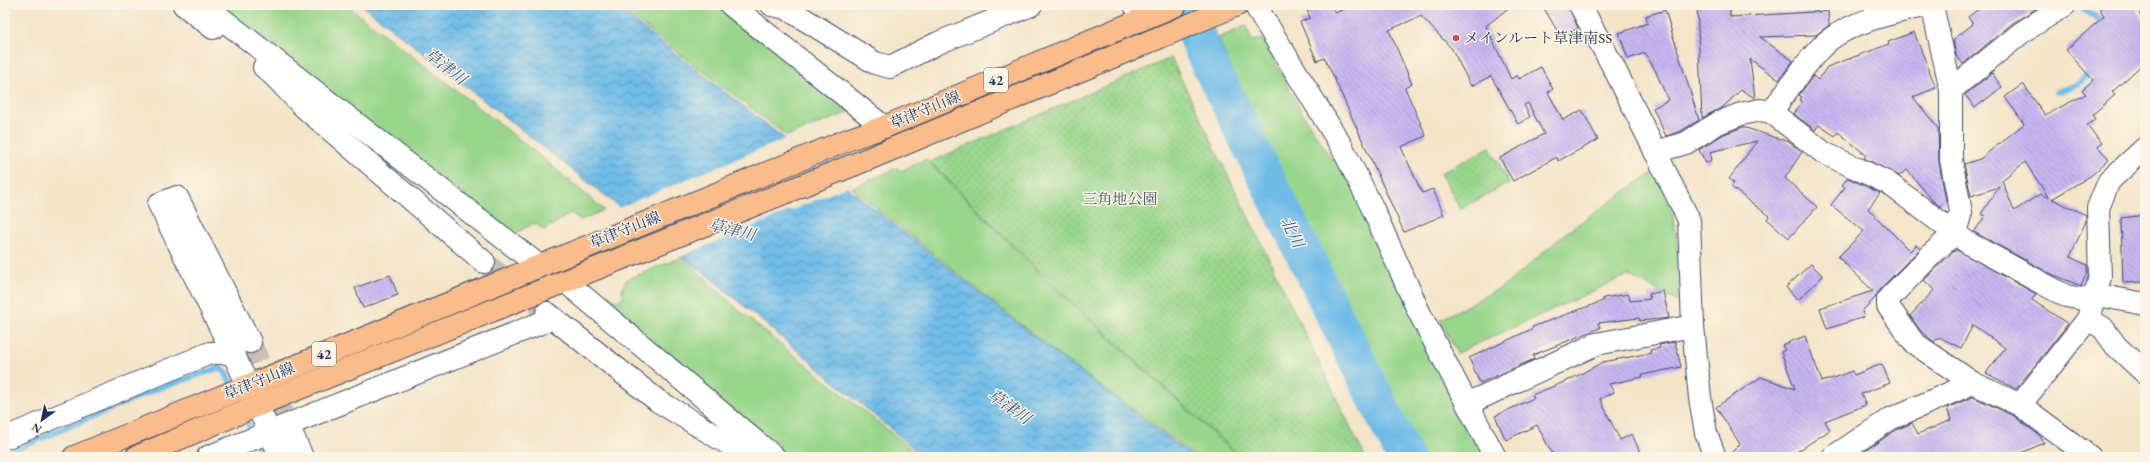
<svg xmlns="http://www.w3.org/2000/svg" width="2150" height="462" font-family="'EB Garamond','Noto Serif JP',serif">
<style>
.grass{fill:#98d68b;stroke:#5a8274}
.park{fill:url(#park-dots);stroke:#5a8274}
.water{fill:url(#water-waves);stroke:#4476a3}
.pier{fill:#f4e4c8}
.lines{fill:none;stroke-linecap:round;stroke-linejoin:round}
.stream{stroke:#6ebce8;stroke-width:6}
.river{stroke:#6ebce8;stroke-width:37}
.building{fill:url(#building-back-hatch);fill-rule:evenodd}
.street-tunnel{stroke:#c9c0b3;stroke-width:22;stroke-dasharray:22 11;stroke-linecap:butt}
.street-casing{stroke:#3c4a6e;stroke-width:24}
.primary-casing{stroke:#3c4a6e;stroke-width:24}
.street{stroke:#fff;stroke-width:22}
.primary{stroke:#fabc8b;stroke-width:22}
.poi-dot{fill:#d1495b;stroke:#fcf5e5;stroke-width:1.5}
.labels{text-anchor:middle;stroke-width:3;stroke-linejoin:round;paint-order:stroke}
.shield{fill:#fcf5e5;stroke:#5e6a86;stroke-width:1}
.shield-label{font-size:14px;font-weight:bold;fill:#1b2f5e}
.poi-label{font-size:15px;fill:#1b2f5e;stroke:#fcf5e5;text-anchor:start}
.street-label{font-size:15px;fill:#1b2f5e;stroke:#fcf5e5}
.park-label{font-size:15px;fill:#3a5969;stroke:#fcf5e5}
.water-label{font-size:16px;font-style:italic;fill:#345987;stroke:#fcf5e5}
</style>
<defs>
<pattern id="park-dots" width="8" height="8" patternUnits="userSpaceOnUse"><rect width="8" height="8" fill="#98d68b"/><path d="M2 2h.1M6 6h.1" fill="none" stroke="#82b87a" stroke-width="1.8" stroke-linecap="round"/></pattern>
<pattern id="water-waves" width="16" height="10" patternUnits="userSpaceOnUse"><rect width="16" height="10" fill="#6ebce8"/><path d="M0 5q4-4 8 0t8 0" fill="none" stroke="#5a99bf"/></pattern>
<pattern id="building-back-hatch" width="6" height="6" patternUnits="userSpaceOnUse"><rect width="6" height="6" fill="#c8b7f1"/><path d="M-1 5l2 2M0 0l6 6M5-1l2 2" fill="none" stroke="#a295c6"/></pattern>
</defs>
<rect width="100%" height="100%" fill="#fcf5e5"/>
<filter id="ink" filterUnits="userSpaceOnUse"><feTurbulence type="fractalNoise" baseFrequency=".025" numOctaves="2"/><feDisplacementMap in="SourceGraphic" scale="8" xChannelSelector="R" yChannelSelector="G"/><feConvolveMatrix kernelMatrix="1 2 1 2 8 2 1 2 1" color-interpolation-filters="sRGB"/></filter>
<filter id="wash" filterUnits="userSpaceOnUse"><feTurbulence type="fractalNoise" baseFrequency=".012" numOctaves="4" result="noise"/><feDisplacementMap in="SourceGraphic" scale="16" xChannelSelector="R" yChannelSelector="G"/><feGaussianBlur stdDeviation="0.9" result="paint"/><feColorMatrix in="noise" values="0 0 0 0 0 0 0 0 0 0 0 0 0 0 0 0 0 1.4 0 .05"/><feComposite in="paint" operator="in"/></filter>
<g filter="url(#wash)">
<rect width="100%" height="100%" fill="#f4e4c8"/>
<g class="grass">
<path d="M214 5H346L523 142 604 210 581 220 571 213 544 230 534 223 515 234Z"/>
<path d="M616 5H725L857 109 787 136Z"/>
<path d="M1246 26 1252 41 1263 39 1300 109 1330 157 1344 167 1485 457H1414L1386 404 1379 382 1352 329 1249 109 1218 38Z"/>
<path d="M926 159 1046 280 1239 457H1197L1060 356 852 188 897 168 901 171Z"/>
<path d="M1655 171 1672 213 1686 305 1628 275 1457 353 1440 320 1507 284 1568 231Z"/>
<path d="M682 257 743 314 921 457H789L601 302 608 294 617 302 624 295 622 290 626 280Z"/>
</g>
<g class="park">
<path d="M1171 58 1365 457H1240L1047 279 930 162Z"/>
<path d="M1490 147 1509 183 1460 209 1441 173Z"/>
</g>
<path class="water" d="M362 5H613L866 202 1060 357 1194 457H924L713 280Z"/>
<path class="pier" d="M787 138 849 186 680 257 618 208Z"/>
<g class="lines">
<g class="stream">
<path d="M2081 5 2082 9 2095 16 2105 25"/>
<path d="M2057 92 2078 84 2094 69"/>
<path d="M244 415 262 457"/>
<path d="M5 454 151 391 219 368 225 371 233 388"/>
</g>
<path class="river" d="M1185 5 1203 51 1405 457"/>
</g>
<g id="blocks">
<g class="building">
<path d="M1305 5H1332L1335 13 1353 5H1512L1486 26 1511 79 1517 75 1519 79 1541 67 1553 89 1548 92 1563 120 1582 110 1598 140 1558 161 1557 157 1513 181 1500 158 1544 134 1528 103 1524 105 1530 117 1518 124 1491 76 1471 86 1452 49 1421 16 1389 30 1412 84 1405 88 1426 136 1401 147 1422 193 1433 189 1444 215 1404 232 1325 58 1317 61 1300 22 1310 18Z"/>
<path d="M1542 5H1568L1578 28 1561 37Z"/>
<path d="M1697 5H1730V17L1828 11 1829 25 1816 35 1760 37 1793 61 1779 80 1750 59 1755 98 1741 90 1723 107 1702 118Z"/>
<path d="M1984 5H2042L2013 23 1963 64 1956 55 1953 40 1973 24 1968 17Z"/>
<path d="M2098 5H2134L2145 23V62L2112 92 2115 95 2093 114 2096 120 2086 125 2102 143 2098 147 2109 159 2092 175 2052 199 2086 215V221L2070 257 2087 265V273L2081 286 2049 273 1974 232 1985 216 1981 214 1999 187 1971 196 1964 164 1980 159 2024 124 2005 97 2023 84 2045 115 2086 94 2082 90 2093 80 2066 50 2104 16ZM2025 162 2049 198 2040 194 2014 211 2002 180Z"/>
<path d="M1665 10 1699 120 1681 131 1666 136 1653 108 1668 100 1655 70 1645 53 1628 59 1619 33 1648 23 1646 16Z"/>
<path d="M1914 32 1936 88 1913 97 1938 128 1939 162 1946 201 1940 206 1933 201 1907 170 1899 176 1864 158 1866 155 1838 132 1835 136 1819 125 1815 130 1794 114 1802 102 1799 100 1802 97 1799 95 1813 76 1818 80 1827 67 1889 44 1888 42Z"/>
<path d="M1992 73 2002 87 1975 108 1965 95Z"/>
<path d="M1743 127 1789 142 1802 152 1785 178 1817 207 1789 238 1767 219 1769 216 1731 187 1734 183 1729 179 1757 141 1710 152 1712 160 1706 163 1699 150 1724 134Z"/>
<path d="M1848 178 1880 193 1868 209 1910 251 1916 245 1920 249 1879 290 1876 297 1862 311 1864 317 1827 329 1820 308 1873 291 1838 257 1864 231 1831 205 1845 187 1842 185Z"/>
<path d="M2145 215V282L2123 283 2121 218Z"/>
<path d="M1957 250 2036 294 2032 300 2068 324 2016 389 1986 373 2005 348 1973 325 1961 348 1939 337 1934 342 1920 330 1910 316 1934 290 1924 280 1954 251Z"/>
<path d="M1811 264 1823 276 1798 300 1786 287Z"/>
<path d="M390 275 398 295 363 308 355 288Z"/>
<path d="M1663 291 1669 318 1640 321 1639 318 1598 323 1600 328 1533 355 1534 359 1480 383 1469 358 1532 329V327L1603 301V298L1629 294 1630 301 1650 299 1649 294Z"/>
<path d="M1805 336 1822 382 1852 371 1854 375 1882 364 1890 383 1861 394 1866 405 1825 421 1830 430 1789 457H1727L1740 444 1716 407 1761 377 1795 389 1781 352 1785 350 1782 345Z"/>
<path d="M1675 342 1681 367 1642 375 1643 377 1609 384 1614 392 1600 399 1620 440 1632 434 1640 452 1630 457H1554L1537 425 1506 440 1495 416 1534 398 1532 395 1569 380 1603 362 1651 353 1650 350 1660 348 1659 345Z"/>
<path d="M1973 397 2014 416 2040 436 2044 443 2012 457H1856L1896 430 1912 423 1918 434 1951 420 1947 408Z"/>
</g>
</g>
</g>
<g filter="url(#ink)">
<use href="#blocks" fill-opacity="0" stroke="#3c4a6e" stroke-width="1"/>
<g class="lines">
<g class="street-tunnel">
<path d="M484 262 547 313"/>
<path d="M250 342 292 434"/>
</g>
<defs>
<g id="street">
<path d="M184 5 213 28"/>
<path d="M204 5 538 265"/>
<path d="M731 5 884 127"/>
<path d="M772 5 786 8 875 63 890 67 938 43 1031 5"/>
<path d="M1135 5 1142 19"/>
<path d="M1255 5 1342 147 1372 207 1419 312 1495 457"/>
<path d="M1580 5 1615 70 1689 220 1693 326 1700 398 1706 433 1715 457"/>
<path d="M1932 5 1951 90V160L1961 212 1955 233 1933 253 1888 299V306L1914 343 1973 383 2020 405 2090 457"/>
<path d="M264 67C279 79 291 95 305 108L484 262"/>
<path d="M1951 90 2021 33 2065 5"/>
<path d="M1771 112C1787 92 1810 55 1829 40 1857 19 1895 13 1927 5"/>
<path d="M1655 152 1686 143 1718 123 1741 114 1760 110 1771 112 1824 153 1888 183 1968 243 2066 296 2082 299 2097 295 2145 304"/>
<path d="M566 282 774 457"/>
<path d="M547 313 658 401 750 457"/>
<path d="M2088 319 2103 328 2116 346 2145 373"/>
<path d="M250 342 177 197 159 204 233 353 281 457"/>
<path d="M1467 404 1596 344 1693 326"/>
<path d="M2020 405 2088 319 2100 277 2098 208 2109 181 2145 148"/>
<path d="M292 434 302 457"/>
<path d="M5 438 210 353H233"/>
<path d="M208 457 553 318"/>
<path d="M1833 457 1890 419 1973 383"/>
</g>
<g id="primary">
<path d="M74 457 850 139 884 127 1176 5"/>
<path d="M136 457 258 405 873 157 1237 5"/>
</g>
</defs>
<use href="#street" class="street-casing"/>
<use href="#primary" class="primary-casing"/>
<use href="#street" class="street"/>
<use href="#primary" class="primary"/>
</g>
</g>
<circle class="poi-dot" cx="1456" cy="38" r="4"/>
<g class="labels">
<g class="shield">
<rect x="984" y="68" width="24" height="24" rx="3"/>
<rect x="312" y="342" width="24" height="24" rx="3"/>
</g>
<g class="shield-label">
<text x="996" y="85">42</text>
<text x="324" y="359">42</text>
</g>
<g class="poi-label">
<text x="1464" y="43">メインルート草津南SS</text>
</g>
<g class="street-label">
<text transform="translate(925 110) rotate(-23)" y="5">草津守山線</text>
<text transform="translate(625 230) rotate(-22)" y="5">草津守山線</text>
<text transform="translate(259 381) rotate(-22)" y="5">草津守山線</text>
</g>
<g class="park-label">
<text x="1120" y="204">三角地公園</text>
</g>
<g class="water-label">
<text transform="translate(446 66) rotate(38)" y="6">草津川</text>
<text transform="translate(732 229) rotate(14)" y="6">草津川</text>
<text transform="translate(1293 232) rotate(64)" y="6">北川</text>
<text transform="translate(1010 406) rotate(35)" y="6">草津川</text>
</g>
</g>
<rect width="2150" height="462" fill="none" stroke="#fcf5e5" stroke-width="20"/>
<g transform="translate(42 420) rotate(213)" stroke="#fcf5e5" stroke-width="3" paint-order="stroke">
<path d="M0-3L7 15L0 10L-7 15Z" fill="#1b2f5e"/>
<text y="-6" font-size="11" font-weight="bold" text-anchor="middle" fill="#1b2f5e">N</text>
</g>
</svg>
